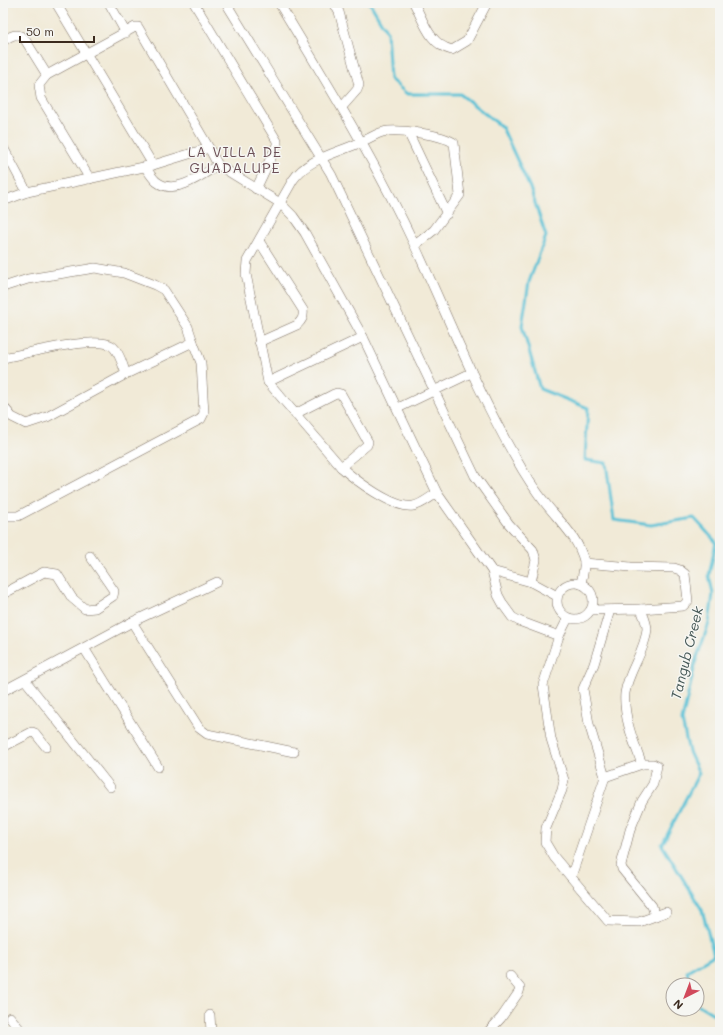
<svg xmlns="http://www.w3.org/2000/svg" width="723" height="1035" font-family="Mali,sans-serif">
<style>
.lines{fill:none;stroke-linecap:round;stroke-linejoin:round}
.stream{stroke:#59c1d6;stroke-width:3}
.street-casing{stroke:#7b6d5f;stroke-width:10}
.street{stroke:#fff;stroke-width:9}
.labels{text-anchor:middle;stroke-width:3;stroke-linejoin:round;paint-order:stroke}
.neighbourhood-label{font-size:14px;letter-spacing:1px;fill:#6c5057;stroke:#f6f6f2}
.water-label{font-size:14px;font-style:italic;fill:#445755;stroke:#f6f6f2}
</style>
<rect width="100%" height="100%" fill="#f6f6f2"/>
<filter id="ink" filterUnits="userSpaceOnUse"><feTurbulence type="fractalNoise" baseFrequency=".025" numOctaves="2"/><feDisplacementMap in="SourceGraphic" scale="8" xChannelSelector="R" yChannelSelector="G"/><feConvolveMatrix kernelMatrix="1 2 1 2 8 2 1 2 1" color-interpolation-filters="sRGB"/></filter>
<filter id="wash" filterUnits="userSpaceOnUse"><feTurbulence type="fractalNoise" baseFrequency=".012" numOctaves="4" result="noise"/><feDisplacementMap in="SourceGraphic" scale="16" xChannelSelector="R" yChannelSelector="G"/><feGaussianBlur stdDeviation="0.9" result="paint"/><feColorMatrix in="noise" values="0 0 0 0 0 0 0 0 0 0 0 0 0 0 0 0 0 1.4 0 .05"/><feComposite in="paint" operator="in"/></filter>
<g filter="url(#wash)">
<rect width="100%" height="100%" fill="#f1ead7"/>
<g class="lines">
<g class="stream">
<path d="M370 3 387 32 390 79 407 94H460L502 127 530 188 546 236 529 282 522 326 540 389 588 408 585 460 606 463 614 520 651 525 694 518 716 542 709 575 713 594 709 623 696 660 682 721 689 752 699 773 662 845 702 910 714 955 687 971 690 985"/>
<path d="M697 1004 720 1018"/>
</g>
</g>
</g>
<g filter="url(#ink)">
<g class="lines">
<defs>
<g id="street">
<path d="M109 3 126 33"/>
<path d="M194 3 277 141V145L256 189"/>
<path d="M226 3 331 174 475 476 509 524 533 550 536 560 531 582"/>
<path d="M279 3C327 83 376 162 415 246 448 317 476 389 515 457 524 473 534 489 546 504 560 522 578 537 584 561 585 568 582 577 581 584"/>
<path d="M334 3 339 12 359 85 357 90 342 107"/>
<path d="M414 3C424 22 430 45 452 50L467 41 487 3"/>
<path d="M3 41C11 36 16 32 24 38L47 75 135 27H138L209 148"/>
<path d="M47 75 39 85 41 98 90 179"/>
<path d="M408 132 447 214"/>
<path d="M3 147 27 192"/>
<path d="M153 165 209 148 218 165 280 203 293 216 305 233 363 337 437 493 492 571 498 595 504 606 512 617 519 621 559 636"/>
<path d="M145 167C149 172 152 178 157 182 175 196 202 175 218 165"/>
<path d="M3 201 27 192 153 165 56 3"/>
<path d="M259 241 303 310C304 317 302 320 297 325L259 342"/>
<path d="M415 245 434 230 460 195 454 143C443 135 397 128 383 132 375 134 369 139 361 142 338 153 308 158 293 180L247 261 246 274 268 382 341 467C355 480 394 509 413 506 421 505 430 497 437 493"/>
<path d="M3 287 28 279 95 268 124 273 155 285 164 290 188 327 193 342"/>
<path d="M3 358C25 354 96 335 112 346 119 351 123 366 126 374"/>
<path d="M268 382 363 337"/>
<path d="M3 406 12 417 26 424 47 417 126 374 193 342 201 363 204 413 201 419 18 516H3"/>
<path d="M398 408 471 373"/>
<path d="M295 414 334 394 337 393 341 394 368 442 367 445 341 467"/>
<path d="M584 563 631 567 674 568 680 570 685 574 688 601 683 606 641 609"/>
<path d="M492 571 531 582 557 596"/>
<circle cx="575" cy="601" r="18"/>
<path d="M3 594 44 572 57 574 72 598 85 609 95 608 113 596 114 591 90 556"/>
<path d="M591 610 641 609C643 615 647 623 647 629 645 652 628 671 625 693 623 717 634 743 642 764H653L657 766 653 784 642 801 630 830 621 865 622 869 652 906 655 916"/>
<path d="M568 618 559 636 543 685 551 739 564 780 562 790 546 828 545 842 554 857 608 921 639 922 666 912"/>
<path d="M132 622 199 728 207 734 294 752"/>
<path d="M84 648 158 767"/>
<path d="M25 680 110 787"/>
<path d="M3 691 132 622 217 582"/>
<path d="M3 747 32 732 35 733 46 747"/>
<path d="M605 777 642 764"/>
<path d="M571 877 605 777 589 724 583 689 594 664 610 610"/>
<path d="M210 1015 211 1032"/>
<path d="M10 1017 22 1032"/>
<path d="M488 1032 501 1018 519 992 520 988 510 976"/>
</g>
</defs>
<use href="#street" class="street-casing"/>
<use href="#street" class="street"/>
</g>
</g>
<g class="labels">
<g class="neighbourhood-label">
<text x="235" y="157">LA VILLA DE<tspan x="235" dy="16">GUADALUPE</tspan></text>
</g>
<g class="water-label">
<text transform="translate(687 653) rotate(-76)" y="5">Tangub Creek</text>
</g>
</g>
<rect width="723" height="1035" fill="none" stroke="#f6f6f2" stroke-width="16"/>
<g transform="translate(685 997) rotate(222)"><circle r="19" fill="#f6f6f2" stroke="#aba49d"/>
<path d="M0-3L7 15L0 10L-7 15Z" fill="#d1495b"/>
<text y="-6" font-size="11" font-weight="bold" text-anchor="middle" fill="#3b2a1e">N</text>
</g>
<path d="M20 36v6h74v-6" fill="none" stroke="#3b2a1e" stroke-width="2"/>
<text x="26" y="36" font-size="12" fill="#3b2a1e" stroke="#f6f6f2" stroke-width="3" paint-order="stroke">50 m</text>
</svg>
